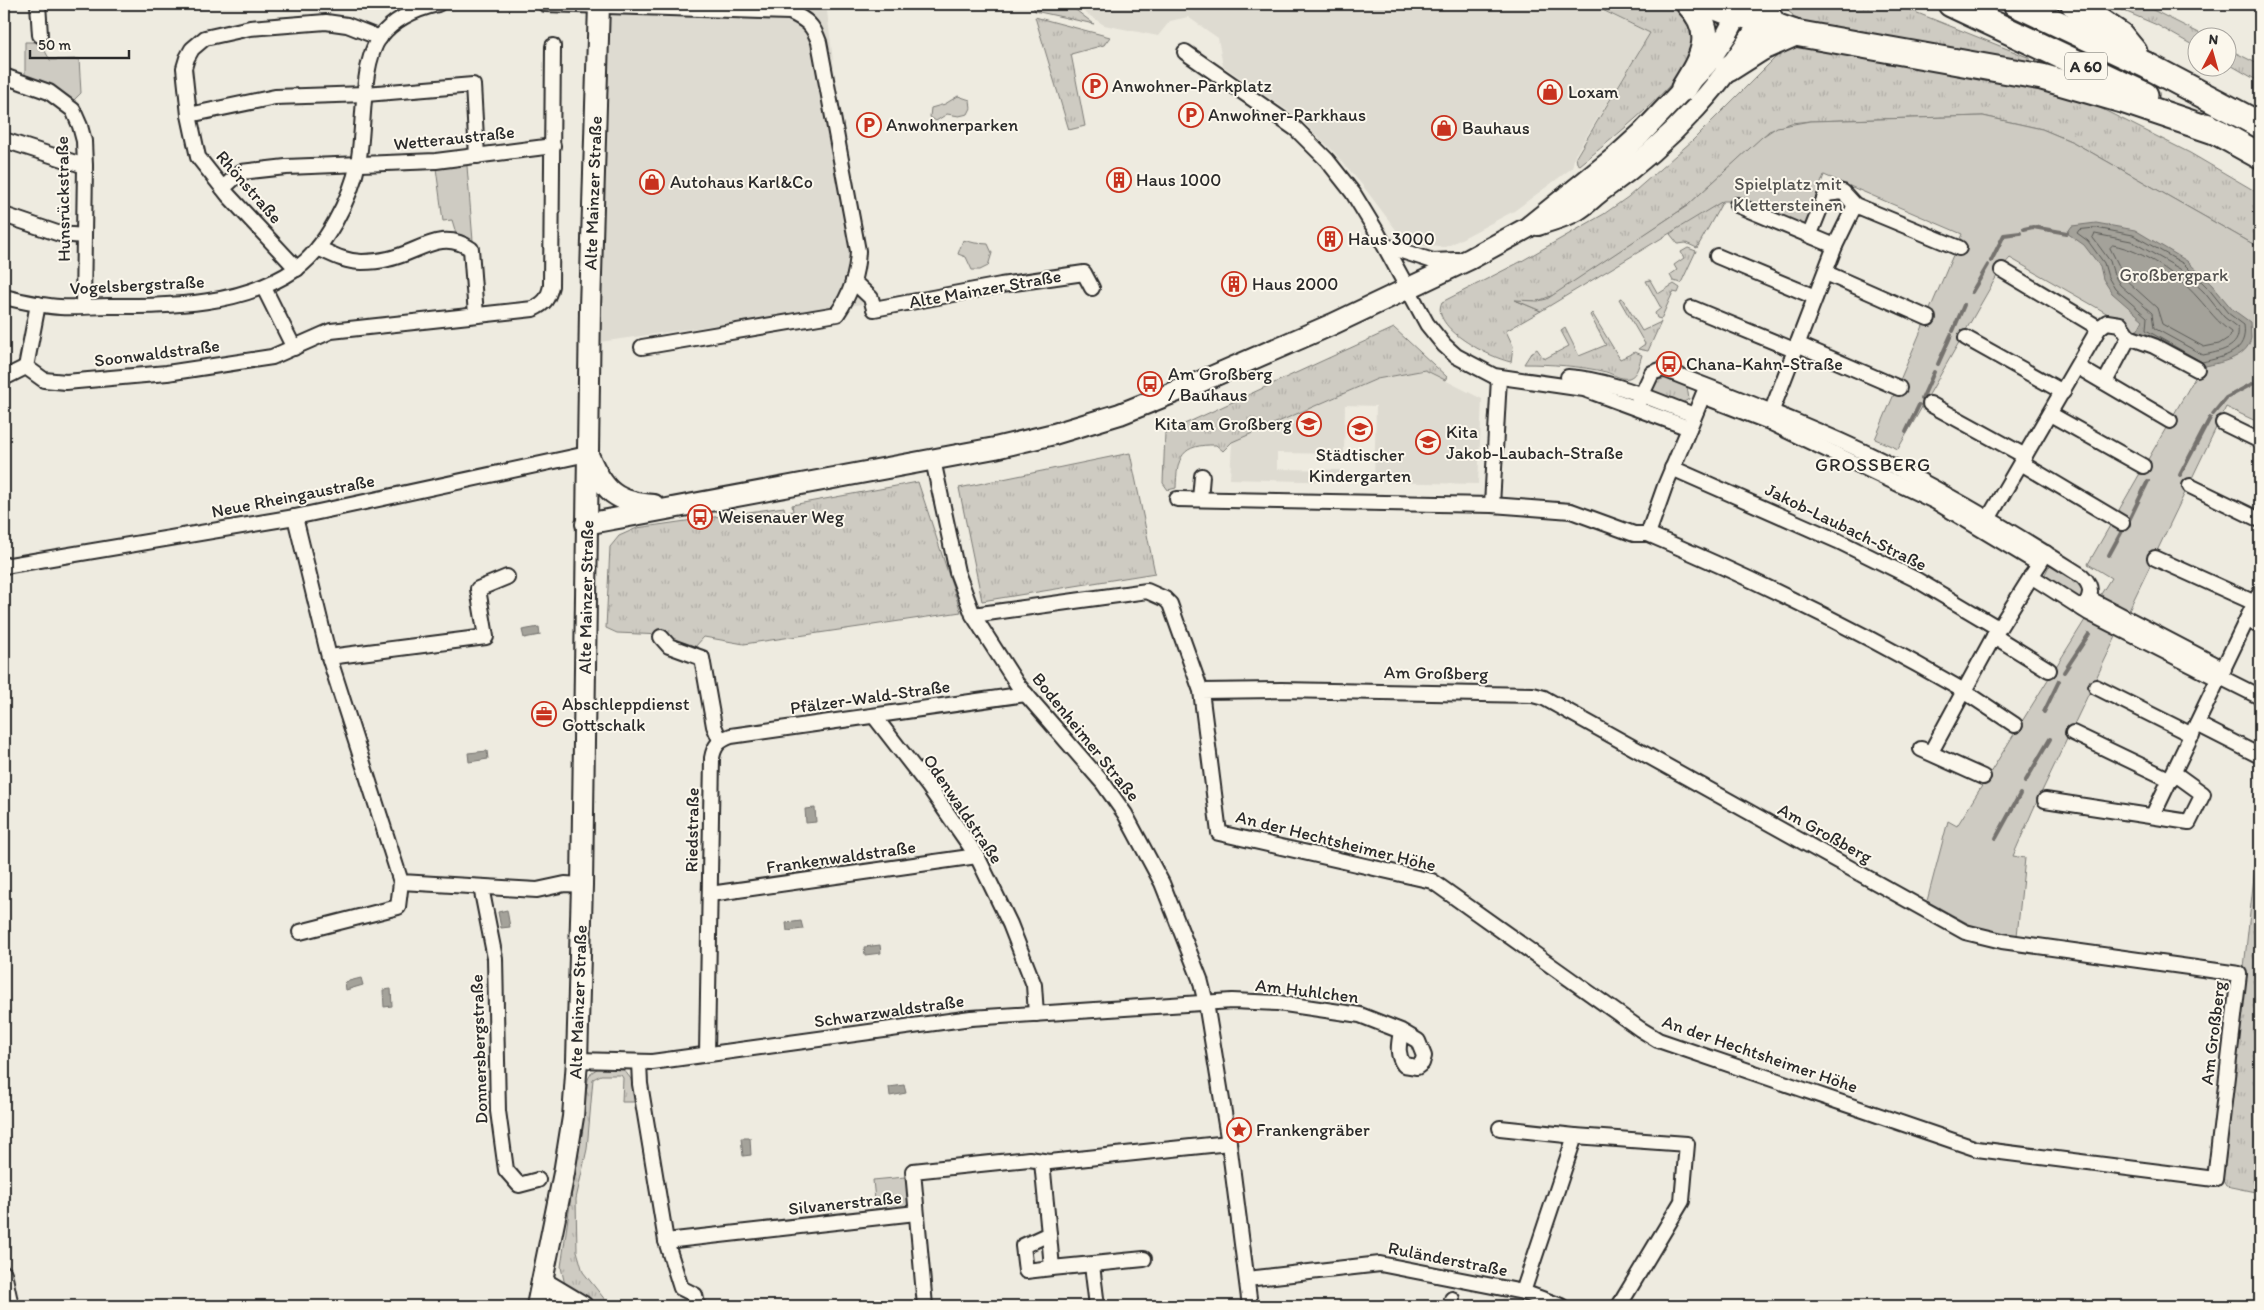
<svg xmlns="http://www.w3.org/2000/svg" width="2264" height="1310" font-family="Itim,sans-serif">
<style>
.built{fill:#dedbd1}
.grass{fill:url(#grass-tufts);stroke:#7c7b76}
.green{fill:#cecbc2;stroke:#7c7b76}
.water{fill:#a4a29a;stroke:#74726e}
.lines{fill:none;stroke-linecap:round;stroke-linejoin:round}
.shore{stroke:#5b5b57;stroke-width:1}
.stream{stroke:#74726e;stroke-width:4}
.street-casing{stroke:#2b2b2b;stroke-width:18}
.secondary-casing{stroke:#2b2b2b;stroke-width:24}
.highway-casing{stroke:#2b2b2b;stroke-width:29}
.street{stroke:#fbf7ec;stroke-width:14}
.secondary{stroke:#fbf7ec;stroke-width:20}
.highway{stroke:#fbf7ec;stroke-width:25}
.labels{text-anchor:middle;stroke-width:4;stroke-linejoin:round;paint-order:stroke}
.shield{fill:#fbf7ec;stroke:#696865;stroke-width:1}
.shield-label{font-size:16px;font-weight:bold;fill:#2b2b2b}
.poi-label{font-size:18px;fill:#2b2b2b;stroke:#fbf7ec;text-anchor:start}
.street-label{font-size:18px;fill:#2b2b2b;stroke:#fbf7ec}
.park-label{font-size:18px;fill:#545351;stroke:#fbf7ec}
.neighbourhood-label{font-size:19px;letter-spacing:1px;fill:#2b2b2b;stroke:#fbf7ec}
</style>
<defs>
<pattern id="grass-tufts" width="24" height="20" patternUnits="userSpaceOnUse" patternTransform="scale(1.25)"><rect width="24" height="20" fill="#cecbc2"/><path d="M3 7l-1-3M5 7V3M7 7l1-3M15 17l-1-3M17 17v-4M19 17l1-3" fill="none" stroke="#b1aea7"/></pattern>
</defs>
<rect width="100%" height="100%" fill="#eeebe0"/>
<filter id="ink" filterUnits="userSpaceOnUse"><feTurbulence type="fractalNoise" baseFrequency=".02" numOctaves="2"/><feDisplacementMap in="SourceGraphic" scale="10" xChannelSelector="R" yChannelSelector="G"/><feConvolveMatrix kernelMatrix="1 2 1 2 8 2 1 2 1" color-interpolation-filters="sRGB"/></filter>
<g filter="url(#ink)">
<g class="built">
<path d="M610 4H912L827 11 862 304 600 342 603 162Z"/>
<path d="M1072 4H1587L1650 33 1575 155 1572 168 1514 211 1446 247 1422 246 1403 239 1363 186 1333 151 1301 120 1223 66 1218 38 1188 17 1170 21 1158 36 1104 25Z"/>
<path d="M1425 370 1482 399 1478 484 1374 482 1376 406 1345 405 1344 454 1277 453V469L1344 470 1343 482 1230 479 1232 442 1377 379Z"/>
</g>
<g class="grass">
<path d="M1032 4H1068L1094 24 1035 11Z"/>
<path d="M1590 4H1680C1683 8 1687 11 1690 16 1693 22 1695 43 1693 50 1682 85 1610 140 1580 165L1577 163 1576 157 1650 33Z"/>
<path d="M1788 4H1895L2030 58V65L1790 22 1793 15 1789 12Z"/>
<path d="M2108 4H2141L2207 37 2196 38V47L2157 25Z"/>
<path d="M1035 17 1110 37 1104 45 1071 54 1085 126 1069 130Z"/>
<path d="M1808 43 2068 92 2190 153 2260 194V248L2073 142 2042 129 1983 116 1810 121 1791 123 1769 131 1687 206 1556 294 1538 301H1517L1541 311 1506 331 1513 346 1511 362C1491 358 1429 328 1442 302L1520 262 1604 214 1628 197 1692 141 1788 45Z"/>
<path d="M2226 48 2260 65V82L2227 63Z"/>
<path d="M1723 201 1697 248 1686 243 1678 244 1670 234 1689 219Z"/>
<path d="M1688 248 1696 251 1681 283 1673 281 1670 275 1677 270 1674 265 1684 258 1681 252Z"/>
<path d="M1650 280 1658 294 1674 284 1680 288 1678 293 1673 292 1661 319 1657 318 1655 313 1661 308 1646 281Z"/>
<path d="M1622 298 1642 331 1661 322 1648 351 1638 349 1645 344 1619 299Z"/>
<path d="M1592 313 1620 359 1635 352 1642 355C1639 363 1638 375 1629 378 1621 380 1613 374 1606 372 1581 366 1550 364 1524 364L1531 353 1537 349 1544 359 1569 346 1561 331 1565 328 1579 356 1606 345 1590 315Z"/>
<path d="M1394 328 1447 377 1445 380 1425 370 1377 379 1232 442 1223 451 1216 445C1181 444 1177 457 1176 488L1168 490 1163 483 1165 433Z"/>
<path d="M1668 378 1687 387 1689 399 1682 403 1650 392 1658 380Z"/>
<path d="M1130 453 1155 573 982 601 959 488Z"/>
<path d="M918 482 961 612 744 644 704 637 694 648 662 635 617 633 606 628 610 547 619 536 637 528 784 507 785 513 793 511 792 505Z"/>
<path d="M2049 566C2062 567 2085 581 2082 595L2079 598H2075L2047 579 2045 574Z"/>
<path d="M2260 822V1193L2226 1186 2221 1177Z"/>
<path d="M600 1067 624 1070 631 1079 635 1102H622L623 1078 621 1075H601L593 1079 587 1149 576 1199 577 1251 583 1272 610 1306H591L565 1285 561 1267 588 1079 592 1072Z"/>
</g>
<g class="green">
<path d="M25 42H40L50 60 79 59 81 93 70 104 25 77Z"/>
<path d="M958 96 970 100 971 108 968 114 959 116 947 114 936 121 930 117 931 108 945 104Z"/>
<path d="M1983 116 2042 129 2073 142 2260 248V423L2226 407 2033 810 2013 856 2025 858 2017 936 1980 930 1927 901 1948 821 1957 826 2111 578 2088 564 2201 367 2010 258 2002 267 1898 449 1875 439 1962 234 1824 175 1804 229 1736 201H1723L1541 311 1515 300 1538 301 1547 299 1687 206 1762 137 1777 127 1810 121Z"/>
<path d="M464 163 467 166 473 241 458 240 452 220 443 221 436 168Z"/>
<path d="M963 240 975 243 988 244 992 253 988 266 980 270H972L966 257 958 254Z"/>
<path d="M905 1177 907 1180 909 1204 905 1207 876 1210 873 1180Z"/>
</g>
<g class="water">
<path d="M2096 223 2135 230 2187 261 2212 285 2232 309 2250 322C2250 327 2251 333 2251 338 2247 359 2218 363 2201 367L2137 331 2143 320 2112 293 2103 279 2100 266 2084 245 2067 233 2072 226Z"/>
<path d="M539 627 540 635 524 638 522 630Z"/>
<path d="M487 751 488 759 469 762 468 753Z"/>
<path d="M815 808 816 822 806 823 805 809Z"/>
<path d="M507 910 510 927 501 928 498 912Z"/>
<path d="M801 921 803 929 787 931 786 923Z"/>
<path d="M880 945 881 953 865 955 864 947Z"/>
<path d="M361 978 363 985 346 990 345 982Z"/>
<path d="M391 989 392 1006 384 1007 383 990Z"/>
<path d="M904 1085 906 1093 890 1096 889 1087Z"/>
<path d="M741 1138H750L751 1155 743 1156Z"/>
</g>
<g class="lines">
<g class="shore">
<path d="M2096 228 2133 235 2184 264 2208 288 2228 313 2244 325C2248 352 2225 357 2202 362L2146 330 2147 317 2115 289 2108 277 2104 263 2088 241 2077 233 2079 230Z"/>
<path d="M2095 234 2131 241 2180 269 2204 292 2224 317 2238 328C2241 348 2219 352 2203 355L2154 328 2152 313 2120 285 2114 275 2110 261 2093 238Z"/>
<path d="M2113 245C2144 251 2177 274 2198 298 2209 310 2217 322 2231 332L2230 337 2219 344 2204 347 2162 324 2157 308 2126 280 2110 248Z"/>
</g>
<g class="stream">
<path d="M2024 229 2033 227 2067 233"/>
<path d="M1991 261 2004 235 2020 233"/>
<path d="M1972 292 1988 265"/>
<path d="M1953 331 1964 305"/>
<path d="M1938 364 1951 335"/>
<path d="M1922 399 1934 372"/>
<path d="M2213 414 2226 398 2252 384"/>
<path d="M1906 432 1919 405"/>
<path d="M2180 475 2210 418"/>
<path d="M2128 522 2148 481"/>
<path d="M2109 555 2122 531"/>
<path d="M2064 672 2089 634"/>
<path d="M2044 712 2059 681"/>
<path d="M2025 782 2050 739"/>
<path d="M1996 838 2020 794"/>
</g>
<defs>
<g id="street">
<path d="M38 4 40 35"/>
<path d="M545 4 790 12C807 20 813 25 819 42L858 251C857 275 851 294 837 314L642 347"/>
<path d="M1185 52 1296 129 1327 160 1353 193 1378 234 1427 324 1444 345 1456 356 1494 376 1584 389 1689 428"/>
<path d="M4 76 49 92 73 110 80 126 84 141 85 166 83 306"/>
<path d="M189 115 275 97 366 94 473 85 477 156"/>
<path d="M4 140 85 166"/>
<path d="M223 188 241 172 286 167 436 161 553 146"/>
<path d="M1737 205 1835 246"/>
<path d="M4 215 60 234 84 236"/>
<path d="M1810 234 1826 194 1843 192 1855 205 1959 248"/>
<path d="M1386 246 1433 261 1457 260"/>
<path d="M318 248C333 255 346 262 362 262 370 262 380 261 388 259 418 253 441 228 471 249L476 315"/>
<path d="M1717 256 1815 297"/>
<path d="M297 269 228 195 198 157 189 115 184 68 187 58 192 49 205 38 250 28 326 22 347 25 380 38"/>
<path d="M2002 270 2099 328"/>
<path d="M1826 273 1928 318"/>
<path d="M853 281 871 298 874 309 1001 285 1084 273 1092 288"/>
<path d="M264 288 294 348"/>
<path d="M4 297C22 301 41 306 60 307 76 308 93 306 109 306 172 306 242 306 296 269 325 249 351 198 358 163 365 130 360 64 380 37 394 19 416 9 438 4"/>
<path d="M1692 308 1794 350"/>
<path d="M2129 337 2154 346 2197 369"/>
<path d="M1966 338 2063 392"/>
<path d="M1797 344 1899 388"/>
<path d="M26 367 38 304"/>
<path d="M2078 367 2170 421"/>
<path d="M1568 377C1612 380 1653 400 1694 415"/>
<path d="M4 378 26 367 44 380 66 382 167 373 272 357 331 331 533 309C545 303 548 299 551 286L553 46"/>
<path d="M1703 396 1767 421 1936 502 2039 564"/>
<path d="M1930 404 2025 456"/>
<path d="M1636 407 1652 373 1663 369C1736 398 1810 425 1881 460 1951 495 2016 534 2082 576 2094 587 2091 597 2083 609"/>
<path d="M2050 414 2143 466"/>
<path d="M1769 418 1835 246 1855 205"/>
<path d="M2223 423 2260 441"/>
<path d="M933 460 957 572 973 615 1017 684 1103 783 1125 814 1162 883 1200 979 1206 1003 1229 1143 1250 1306"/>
<path d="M2021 463 2122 523"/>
<path d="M1672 468 1838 541 1917 580 1998 628"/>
<path d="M2190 486 2260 520"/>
<path d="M1177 499 1492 505 1571 511 1634 534H1648C1757 580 1862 632 1964 691L1994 636 2046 553"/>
<path d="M1200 499 1202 476"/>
<path d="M1492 505 1499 378"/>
<path d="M295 517 329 657 401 882 537 890 565 884 582 885"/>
<path d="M1984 526 2099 328 2107 322 2120 324 2129 337 2105 382"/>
<path d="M1648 534 1665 486 1706 388"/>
<path d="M2155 558 2255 603"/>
<path d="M4 566 295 517 587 454"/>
<path d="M2031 576 2089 613 2219 679"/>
<path d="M2090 599 2224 669"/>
<path d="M973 615 1147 591 1165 599 1170 604 1201 691 1219 833 1432 881 1640 1029 1658 1040 1977 1149 2215 1179 2239 974 2002 941 1965 932 1544 698 1533 695 1281 690 1201 691"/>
<path d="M2247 620 2260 626"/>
<path d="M1994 636 2049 670"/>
<path d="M661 637 669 646 702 658 714 726 720 740"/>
<path d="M329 657 486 637 478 589 507 577"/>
<path d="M2220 677 2260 697"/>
<path d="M2096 687 2192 735"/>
<path d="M874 716 929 787 977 856 1010 924 1034 985 1036 1014"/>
<path d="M2197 724 2260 756"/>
<path d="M2073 733 2171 780"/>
<path d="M1921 749 1983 777"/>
<path d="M1931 752 1964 691 2015 725"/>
<path d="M2045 800 2189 822 2203 794 2174 773"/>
<path d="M2153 815 2260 592"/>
<path d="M481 887 495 958 498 1111 506 1170 519 1185 538 1180"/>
<path d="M710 894 977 856"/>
<path d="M300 932 398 907 401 882"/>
<path d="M707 1054 712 758C714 746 719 740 731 736L1026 694"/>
<path d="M577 1060 652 1062 971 1018 1232 1001 1278 1003 1360 1015 1401 1031 1418 1041 1424 1056 1422 1063 1417 1067 1404 1065C1396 1054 1399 1044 1401 1031"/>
<path d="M639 1062 640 1084 666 1241 916 1213"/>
<path d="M1500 1128 1575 1136"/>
<path d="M1042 1162 1049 1234 1023 1246 1026 1271 1052 1268"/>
<path d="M1049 1234 1052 1268 1144 1259"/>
<path d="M666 1241 681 1288 695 1295 697 1304"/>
<path d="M1092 1265 1097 1306"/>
<path d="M4 1273 11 1306"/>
<path d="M1247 1279 1380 1264 1523 1292 1561 1306"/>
<path d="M1523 1292 1575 1136 1687 1144 1682 1201 1619 1306"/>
<path d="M925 1306 913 1171 1029 1159 1050 1162 1229 1143"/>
<path d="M1451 1306 1452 1299"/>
</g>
<g id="secondary">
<path d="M1538 225C1551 220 1565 217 1577 210 1586 205 1593 197 1601 191 1670 143 1729 79 1770 5"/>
<path d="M589 457C604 491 616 503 654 505"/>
<path d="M586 524 995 448 1054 434 1120 414 1195 384 1333 324 1470 259 1527 228 1619 154 1641 134 1706 65 1727 34 1743 4"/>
<path d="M542 1282 582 1306"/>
<path d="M537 1306 564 1173 573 1117 577 1060 582 885 590 308 599 4"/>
</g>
<g id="highway">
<path d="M1709 4C1727 12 1745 19 1765 15"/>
<path d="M1759 4 1775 26 1795 33 2042 77 2122 100 2220 133"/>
<path d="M1951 4 2145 95"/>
<path d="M2016 4 2146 65 2260 125"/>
<path d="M2074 4 2120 35 2134 52"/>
<path d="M1728 69 1761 48 1795 33"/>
<path d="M1684 88C1702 59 1718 33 1689 4"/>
<path d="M2206 126 2260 156"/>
</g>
</defs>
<use href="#street" class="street-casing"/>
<use href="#secondary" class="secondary-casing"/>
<use href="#highway" class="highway-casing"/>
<use href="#street" class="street"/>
<use href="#secondary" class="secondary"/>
<use href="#highway" class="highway"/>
</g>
</g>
<defs>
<symbol id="parking-ring" viewBox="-11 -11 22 22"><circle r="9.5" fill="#fbf7ec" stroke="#c8321e" stroke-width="1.5"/><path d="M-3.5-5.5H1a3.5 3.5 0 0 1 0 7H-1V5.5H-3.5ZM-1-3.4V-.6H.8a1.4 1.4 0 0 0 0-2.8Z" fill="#c8321e"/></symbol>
<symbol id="shop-ring" viewBox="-11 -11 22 22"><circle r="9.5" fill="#fbf7ec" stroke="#c8321e" stroke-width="1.5"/><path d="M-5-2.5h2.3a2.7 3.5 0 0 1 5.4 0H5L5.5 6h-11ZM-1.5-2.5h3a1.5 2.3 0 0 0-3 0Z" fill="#c8321e"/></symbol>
<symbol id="building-ring" viewBox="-11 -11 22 22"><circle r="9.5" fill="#fbf7ec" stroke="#c8321e" stroke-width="1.5"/><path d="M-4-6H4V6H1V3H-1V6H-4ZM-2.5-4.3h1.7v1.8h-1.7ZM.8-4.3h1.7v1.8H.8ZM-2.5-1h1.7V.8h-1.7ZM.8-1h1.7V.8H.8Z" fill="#c8321e"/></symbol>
<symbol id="bus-ring" viewBox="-11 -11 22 22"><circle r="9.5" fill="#fbf7ec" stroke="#c8321e" stroke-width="1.5"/><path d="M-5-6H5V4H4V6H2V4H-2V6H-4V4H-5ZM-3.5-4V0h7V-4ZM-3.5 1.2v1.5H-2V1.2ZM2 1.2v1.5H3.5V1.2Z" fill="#c8321e"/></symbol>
<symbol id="school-ring" viewBox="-11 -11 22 22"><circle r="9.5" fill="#fbf7ec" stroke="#c8321e" stroke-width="1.5"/><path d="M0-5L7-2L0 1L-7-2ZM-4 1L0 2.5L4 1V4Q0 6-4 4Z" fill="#c8321e"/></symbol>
<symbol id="office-ring" viewBox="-11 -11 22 22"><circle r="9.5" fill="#fbf7ec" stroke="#c8321e" stroke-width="1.5"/><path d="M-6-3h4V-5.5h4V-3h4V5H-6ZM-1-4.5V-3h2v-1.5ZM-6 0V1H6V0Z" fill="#c8321e"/></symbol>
<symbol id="sight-ring" viewBox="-11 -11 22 22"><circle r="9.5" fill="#fbf7ec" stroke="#c8321e" stroke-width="1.5"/><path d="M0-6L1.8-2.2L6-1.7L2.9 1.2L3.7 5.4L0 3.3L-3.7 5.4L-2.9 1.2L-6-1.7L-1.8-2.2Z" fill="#c8321e"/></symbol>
</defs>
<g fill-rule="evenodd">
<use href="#parking-ring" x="1081" y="72" width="28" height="28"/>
<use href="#shop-ring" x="1536" y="78" width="28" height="28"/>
<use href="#parking-ring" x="1177" y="101" width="28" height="28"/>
<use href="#parking-ring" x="855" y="111" width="28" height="28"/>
<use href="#shop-ring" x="1430" y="114" width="28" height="28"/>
<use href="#building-ring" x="1105" y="166" width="28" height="28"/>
<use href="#shop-ring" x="638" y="168" width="28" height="28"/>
<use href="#building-ring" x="1316" y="225" width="28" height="28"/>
<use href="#building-ring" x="1220" y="270" width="28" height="28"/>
<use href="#bus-ring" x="1655" y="350" width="28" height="28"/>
<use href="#bus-ring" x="1136" y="370" width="28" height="28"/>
<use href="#school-ring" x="1295" y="410" width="28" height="28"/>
<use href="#school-ring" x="1346" y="415" width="28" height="28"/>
<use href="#school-ring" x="1414" y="428" width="28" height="28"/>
<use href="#bus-ring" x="686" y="503" width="28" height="28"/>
<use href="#office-ring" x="530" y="700" width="28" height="28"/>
<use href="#sight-ring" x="1225" y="1116" width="28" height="28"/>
</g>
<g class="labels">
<rect class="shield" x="2065" y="52.5" width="42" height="27" rx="4"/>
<g class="shield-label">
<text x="2086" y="72">A 60</text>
</g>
<g class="poi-label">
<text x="1112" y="92">Anwohner-Parkplatz</text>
<text x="1568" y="98">Loxam</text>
<text x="1208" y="121">Anwohner-Parkhaus</text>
<text x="886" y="131">Anwohnerparken</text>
<text x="1462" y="134">Bauhaus</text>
<text x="1136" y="186">Haus 1000</text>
<text x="670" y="188">Autohaus Karl&amp;Co</text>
<text x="1348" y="245">Haus 3000</text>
<text x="1252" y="290">Haus 2000</text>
<text x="1686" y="370">Chana-Kahn-Straße</text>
<text x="1168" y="380">Am Großberg<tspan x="1168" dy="21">/ Bauhaus</tspan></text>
<text x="1292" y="430" text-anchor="end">Kita am Großberg</text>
<text x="1446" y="438">Kita<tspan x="1446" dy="21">Jakob-Laubach-Straße</tspan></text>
<text x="1360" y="461" text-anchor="middle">Städtischer<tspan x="1360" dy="21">Kindergarten</tspan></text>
<text x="718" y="523">Weisenauer Weg</text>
<text x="562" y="710">Abschleppdienst<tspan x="562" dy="21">Gottschalk</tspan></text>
<text x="1256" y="1136">Frankengräber</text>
</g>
<g class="street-label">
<text transform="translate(454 138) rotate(-6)" y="6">Wetteraustraße</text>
<text transform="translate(249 187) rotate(49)" y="6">Rhönstraße</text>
<text transform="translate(593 193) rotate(-88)" y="6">Alte Mainzer Straße</text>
<text transform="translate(63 199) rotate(-91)" y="6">Hunsrückstraße</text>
<text transform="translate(137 285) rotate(-3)" y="6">Vogelsbergstraße</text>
<text transform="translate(985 289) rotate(-10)" y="6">Alte Mainzer Straße</text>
<text transform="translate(157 353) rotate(-7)" y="6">Soonwaldstraße</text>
<text transform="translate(293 496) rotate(-11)" y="6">Neue Rheingaustraße</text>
<text transform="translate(1846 527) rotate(26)" y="6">Jakob-Laubach-Straße</text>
<text transform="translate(586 597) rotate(-89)" y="6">Alte Mainzer Straße</text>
<text transform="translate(1436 673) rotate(1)" y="6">Am Großberg</text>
<text transform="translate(870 697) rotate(-8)" y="6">Pfälzer-Wald-Straße</text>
<text transform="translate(1086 737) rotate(51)" y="6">Bodenheimer Straße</text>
<text transform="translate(963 809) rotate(56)" y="6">Odenwaldstraße</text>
<text transform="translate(692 830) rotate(-89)" y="6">Riedstraße</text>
<text transform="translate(1825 833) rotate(29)" y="6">Am Großberg</text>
<text transform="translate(1336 841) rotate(14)" y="6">An der Hechtsheimer Höhe</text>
<text transform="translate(841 857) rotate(-8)" y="6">Frankenwaldstraße</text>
<text transform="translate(1307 991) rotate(7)" y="6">Am Huhlchen</text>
<text transform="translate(578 1002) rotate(-88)" y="6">Alte Mainzer Straße</text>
<text transform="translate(889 1011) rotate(-8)" y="6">Schwarzwaldstraße</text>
<text transform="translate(2213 1033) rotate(-83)" y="6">Am Großberg</text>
<text transform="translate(479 1049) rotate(-92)" y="6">Donnersbergstraße</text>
<text transform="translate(1760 1054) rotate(19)" y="6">An der Hechtsheimer Höhe</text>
<text transform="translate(845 1203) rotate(-6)" y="6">Silvanerstraße</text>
<text transform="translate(1448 1259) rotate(11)" y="6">Ruländerstraße</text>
</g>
<g class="park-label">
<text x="1788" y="190">Spielplatz mit<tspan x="1788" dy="21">Klettersteinen</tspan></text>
<text x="2174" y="281">Großbergpark</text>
</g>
<g class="neighbourhood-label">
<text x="1873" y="471">GROSSBERG</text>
</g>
</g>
<rect width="2264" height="1310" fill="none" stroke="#fbf7ec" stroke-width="20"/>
<rect x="10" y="10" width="2244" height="1290" fill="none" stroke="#2b2b2b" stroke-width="2" filter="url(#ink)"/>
<g transform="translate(2212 52) rotate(6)"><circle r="24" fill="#fbf7ec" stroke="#a8a59f"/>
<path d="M0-4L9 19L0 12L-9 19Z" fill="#c8321e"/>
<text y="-8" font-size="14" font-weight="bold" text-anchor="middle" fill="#2b2b2b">N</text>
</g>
<path d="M30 50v8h99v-8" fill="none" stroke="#2b2b2b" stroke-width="2.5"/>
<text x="38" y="50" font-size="15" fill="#2b2b2b" stroke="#fbf7ec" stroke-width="4" paint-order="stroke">50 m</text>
</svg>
